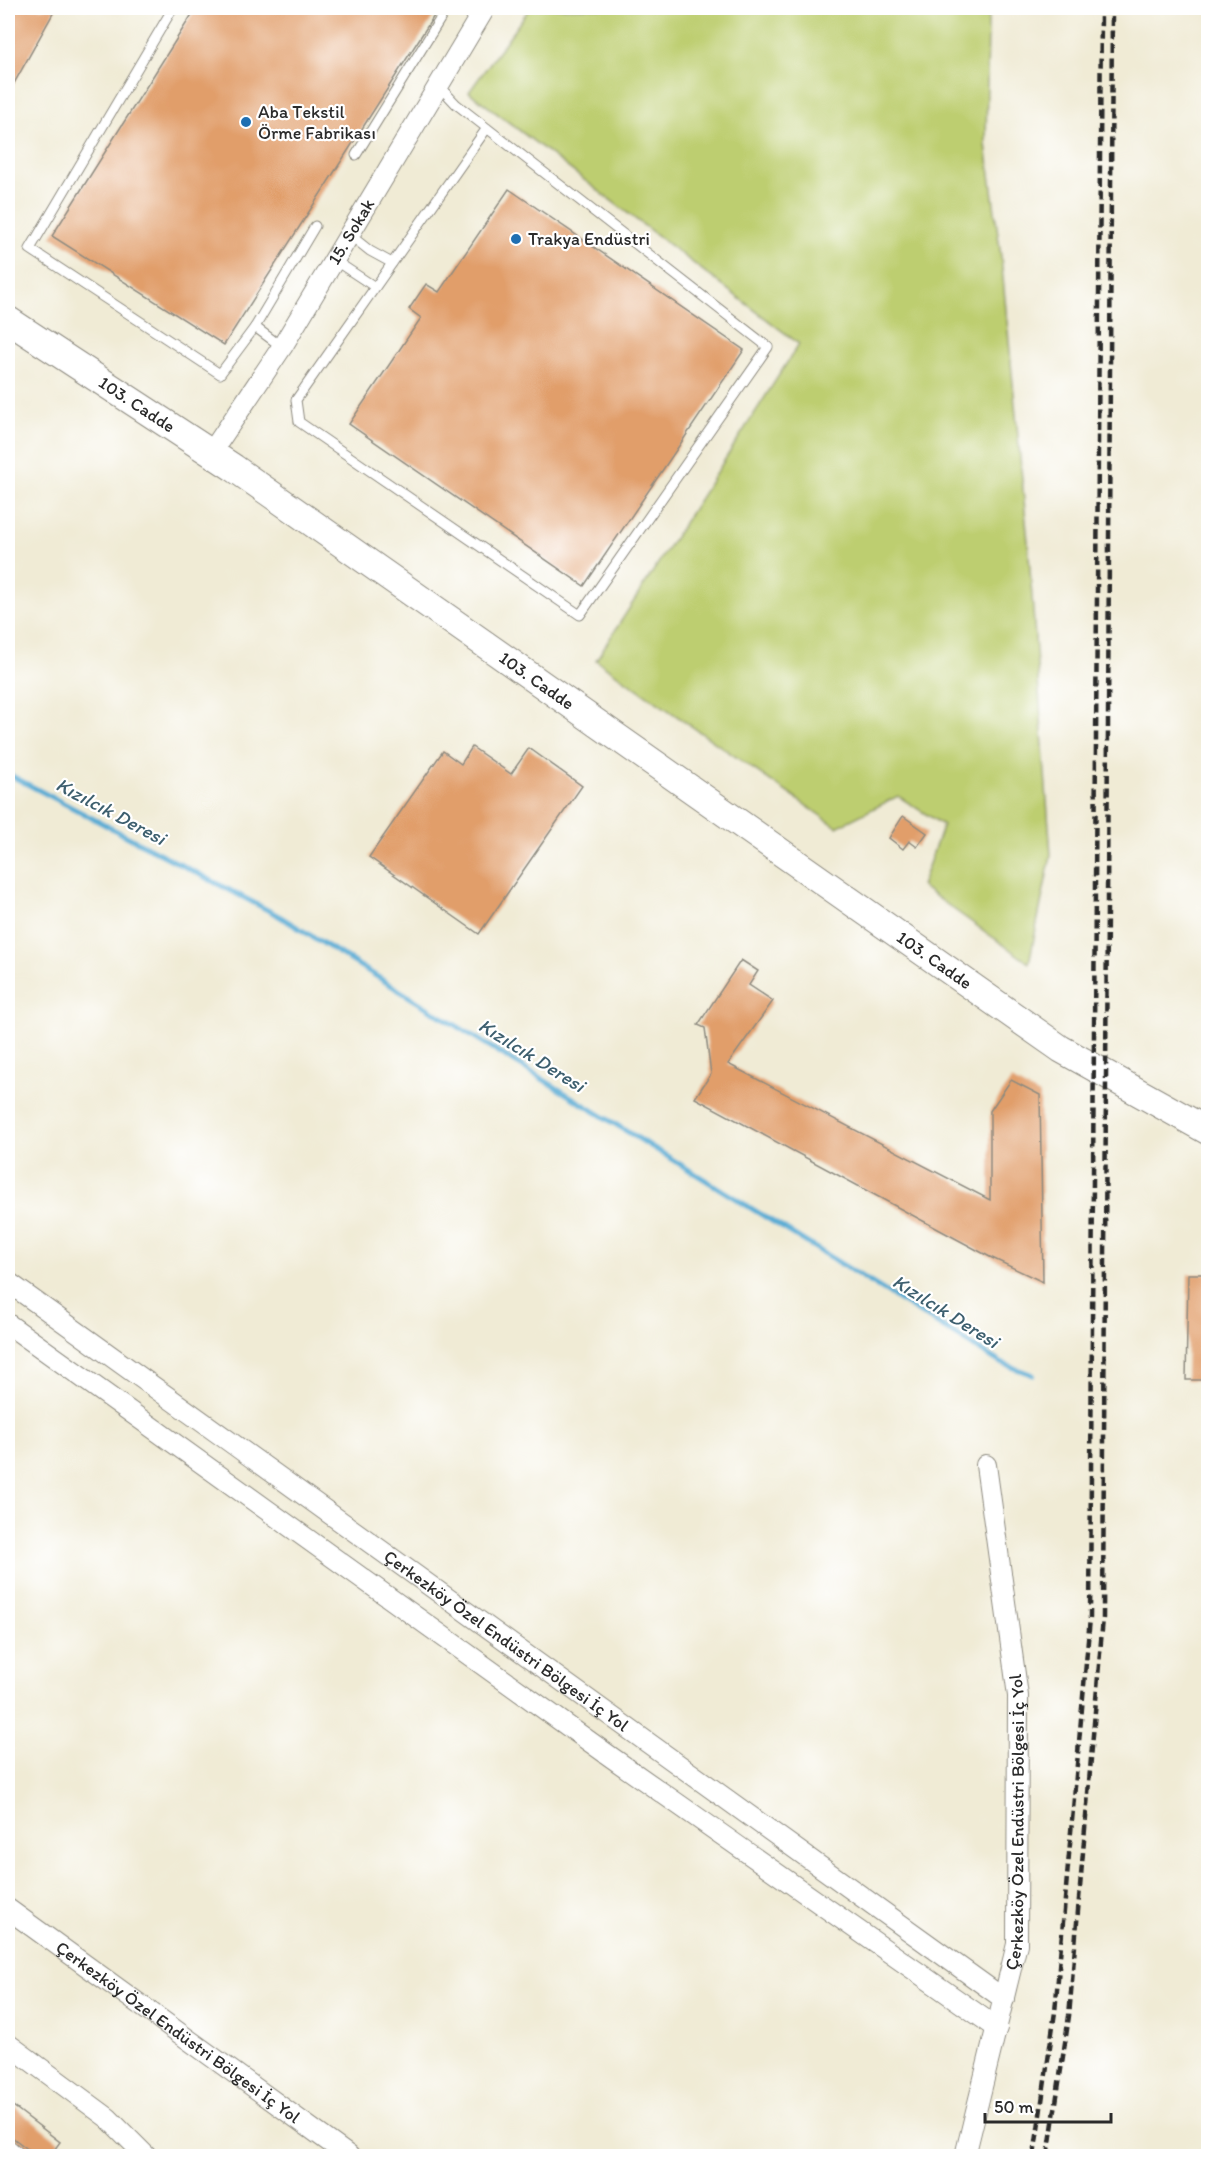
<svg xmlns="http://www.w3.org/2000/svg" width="1216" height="2164" font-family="Itim,sans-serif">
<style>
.green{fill:#bdce70;stroke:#747c4e;stroke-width:1.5}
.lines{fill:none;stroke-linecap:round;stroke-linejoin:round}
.stream{stroke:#59acd4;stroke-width:5}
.building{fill:#e19e6a}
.lane-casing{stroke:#8e8b80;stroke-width:11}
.street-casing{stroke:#8e8b80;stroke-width:22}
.secondary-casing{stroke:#8e8b80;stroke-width:29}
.lane{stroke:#fff;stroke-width:9}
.street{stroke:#fff;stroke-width:20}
.secondary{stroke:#fff;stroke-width:27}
.rail{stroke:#2b2b2b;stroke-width:4.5;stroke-dasharray:9 4.5;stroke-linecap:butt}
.poi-dot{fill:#1f6fb2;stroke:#fff;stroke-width:2}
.labels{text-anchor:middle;stroke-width:4.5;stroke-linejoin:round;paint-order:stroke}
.poi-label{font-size:18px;fill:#2b2b2b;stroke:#fff;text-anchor:start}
.street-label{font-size:18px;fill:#2b2b2b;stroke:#fff}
.water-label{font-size:20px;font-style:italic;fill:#3d5f6f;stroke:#fff}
</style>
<rect width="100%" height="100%" fill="#fff"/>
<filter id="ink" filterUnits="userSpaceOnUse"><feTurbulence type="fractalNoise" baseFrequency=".0167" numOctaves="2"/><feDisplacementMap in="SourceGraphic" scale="12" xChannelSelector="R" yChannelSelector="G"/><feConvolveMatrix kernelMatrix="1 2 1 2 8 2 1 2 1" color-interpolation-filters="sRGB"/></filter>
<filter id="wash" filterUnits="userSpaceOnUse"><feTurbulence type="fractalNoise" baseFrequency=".008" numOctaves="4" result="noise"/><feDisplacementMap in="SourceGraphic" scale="24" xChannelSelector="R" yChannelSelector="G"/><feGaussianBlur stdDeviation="1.35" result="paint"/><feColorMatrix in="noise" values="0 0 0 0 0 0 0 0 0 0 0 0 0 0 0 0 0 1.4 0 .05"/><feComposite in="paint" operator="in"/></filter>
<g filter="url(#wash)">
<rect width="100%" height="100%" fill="#f0ebd5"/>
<path class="green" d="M530 8H990L988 22 986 144 1001 257 1028 542 1051 855 1029 963 921 886 943 825 898 796 837 827 596 660 799 344 469 92Z"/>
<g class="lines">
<path class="stream" d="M8 774 279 916 1001 1363 1033 1375"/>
</g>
<g id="blocks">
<g class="building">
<path d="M8 8H56L8 94Z"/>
<path d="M196 8H439L224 345 52 236Z"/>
<path d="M509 189 744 350 584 586 349 424 421 318 409 309 426 284 439 292Z"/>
<path d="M472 747 511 774 529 748 582 786 479 934 369 857 443 751 461 764Z"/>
<path d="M903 816 927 833 917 847 909 841 903 849 889 838Z"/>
<path d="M741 960 758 971 749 985 773 1001 728 1064 990 1200V1111L1011 1080 1040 1095 1043 1282 990 1257 695 1098 711 1074 705 1028 698 1025Z"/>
<path d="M1188 1274H1209V1380H1186Z"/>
<path d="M13 2106 60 2142 49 2157H38L8 2134V2114Z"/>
</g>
</g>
</g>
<g filter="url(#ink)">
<use href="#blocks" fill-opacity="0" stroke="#8e8b80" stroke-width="1.5"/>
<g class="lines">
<defs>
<g id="lane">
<path d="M173 8 30 249 220 374 255 327 282 347"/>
<path d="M439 86 456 104 768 347 580 615 299 422 296 400 487 128"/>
<path d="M356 155 447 8"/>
<path d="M350 235 370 251 392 263"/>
<path d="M334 260 375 287"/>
<path d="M255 327 315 226"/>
<path d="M8 2143 23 2156"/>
</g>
<g id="street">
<path id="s1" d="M211 453 282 347 485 8"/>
<path id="s2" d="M8 1282 1004 1999"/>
<path d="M8 1324 611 1757 997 2028"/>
<path id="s3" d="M8 1909 349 2156"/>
<path d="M8 2044 108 2118 146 2156"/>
<path id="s4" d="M965 2156 1017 1944 1018 1696 986 1465"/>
</g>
<g id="secondary">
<path id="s5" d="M8 320 234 468 1061 1049 1208 1131"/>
</g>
</defs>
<use href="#lane" class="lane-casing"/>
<use href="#street" class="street-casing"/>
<use href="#secondary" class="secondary-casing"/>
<use href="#lane" class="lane"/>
<use href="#street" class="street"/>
<use href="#secondary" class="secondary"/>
<g class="rail">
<path d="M1034 2156 1055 2012 1090 1618 1101 8"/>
<path d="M1048 2156 1069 2016 1103 1618 1112 8"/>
</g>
</g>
</g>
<g class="poi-dot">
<circle cx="246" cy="122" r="6"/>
<circle cx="516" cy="239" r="6"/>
</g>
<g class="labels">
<g class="poi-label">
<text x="258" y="118">Aba Tekstil<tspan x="258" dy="21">Örme Fabrikası</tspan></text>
<text x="528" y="245">Trakya Endüstri</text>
</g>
<g class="street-label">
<text dy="6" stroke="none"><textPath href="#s1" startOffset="262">15. Sokak</textPath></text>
<text dy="6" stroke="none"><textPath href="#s5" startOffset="154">103. Cadde</textPath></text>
<text dy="6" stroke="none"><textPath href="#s5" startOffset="640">103. Cadde</textPath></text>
<text dy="6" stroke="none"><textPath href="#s5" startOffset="1126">103. Cadde</textPath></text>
<text dy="6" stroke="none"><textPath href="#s2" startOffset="614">Çerkezköy Özel Endüstri Bölgesi İç Yol</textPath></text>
<text dy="6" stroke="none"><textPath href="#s4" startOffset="340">Çerkezköy Özel Endüstri Bölgesi İç Yol</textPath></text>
<text dy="6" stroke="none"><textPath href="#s3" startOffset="210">Çerkezköy Özel Endüstri Bölgesi İç Yol</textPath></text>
</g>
<g class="water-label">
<text transform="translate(111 811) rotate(28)" y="7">Kızılcık Deresi</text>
<text transform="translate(532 1055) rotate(32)" y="7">Kızılcık Deresi</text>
<text transform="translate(946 1311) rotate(32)" y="7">Kızılcık Deresi</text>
</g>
</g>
<rect width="1216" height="2164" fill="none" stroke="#fff" stroke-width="30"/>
<path d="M985 2113v9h126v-9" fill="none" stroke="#2b2b2b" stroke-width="3"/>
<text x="994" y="2113" font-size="18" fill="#2b2b2b" stroke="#ffffff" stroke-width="4.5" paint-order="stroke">50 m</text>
</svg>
